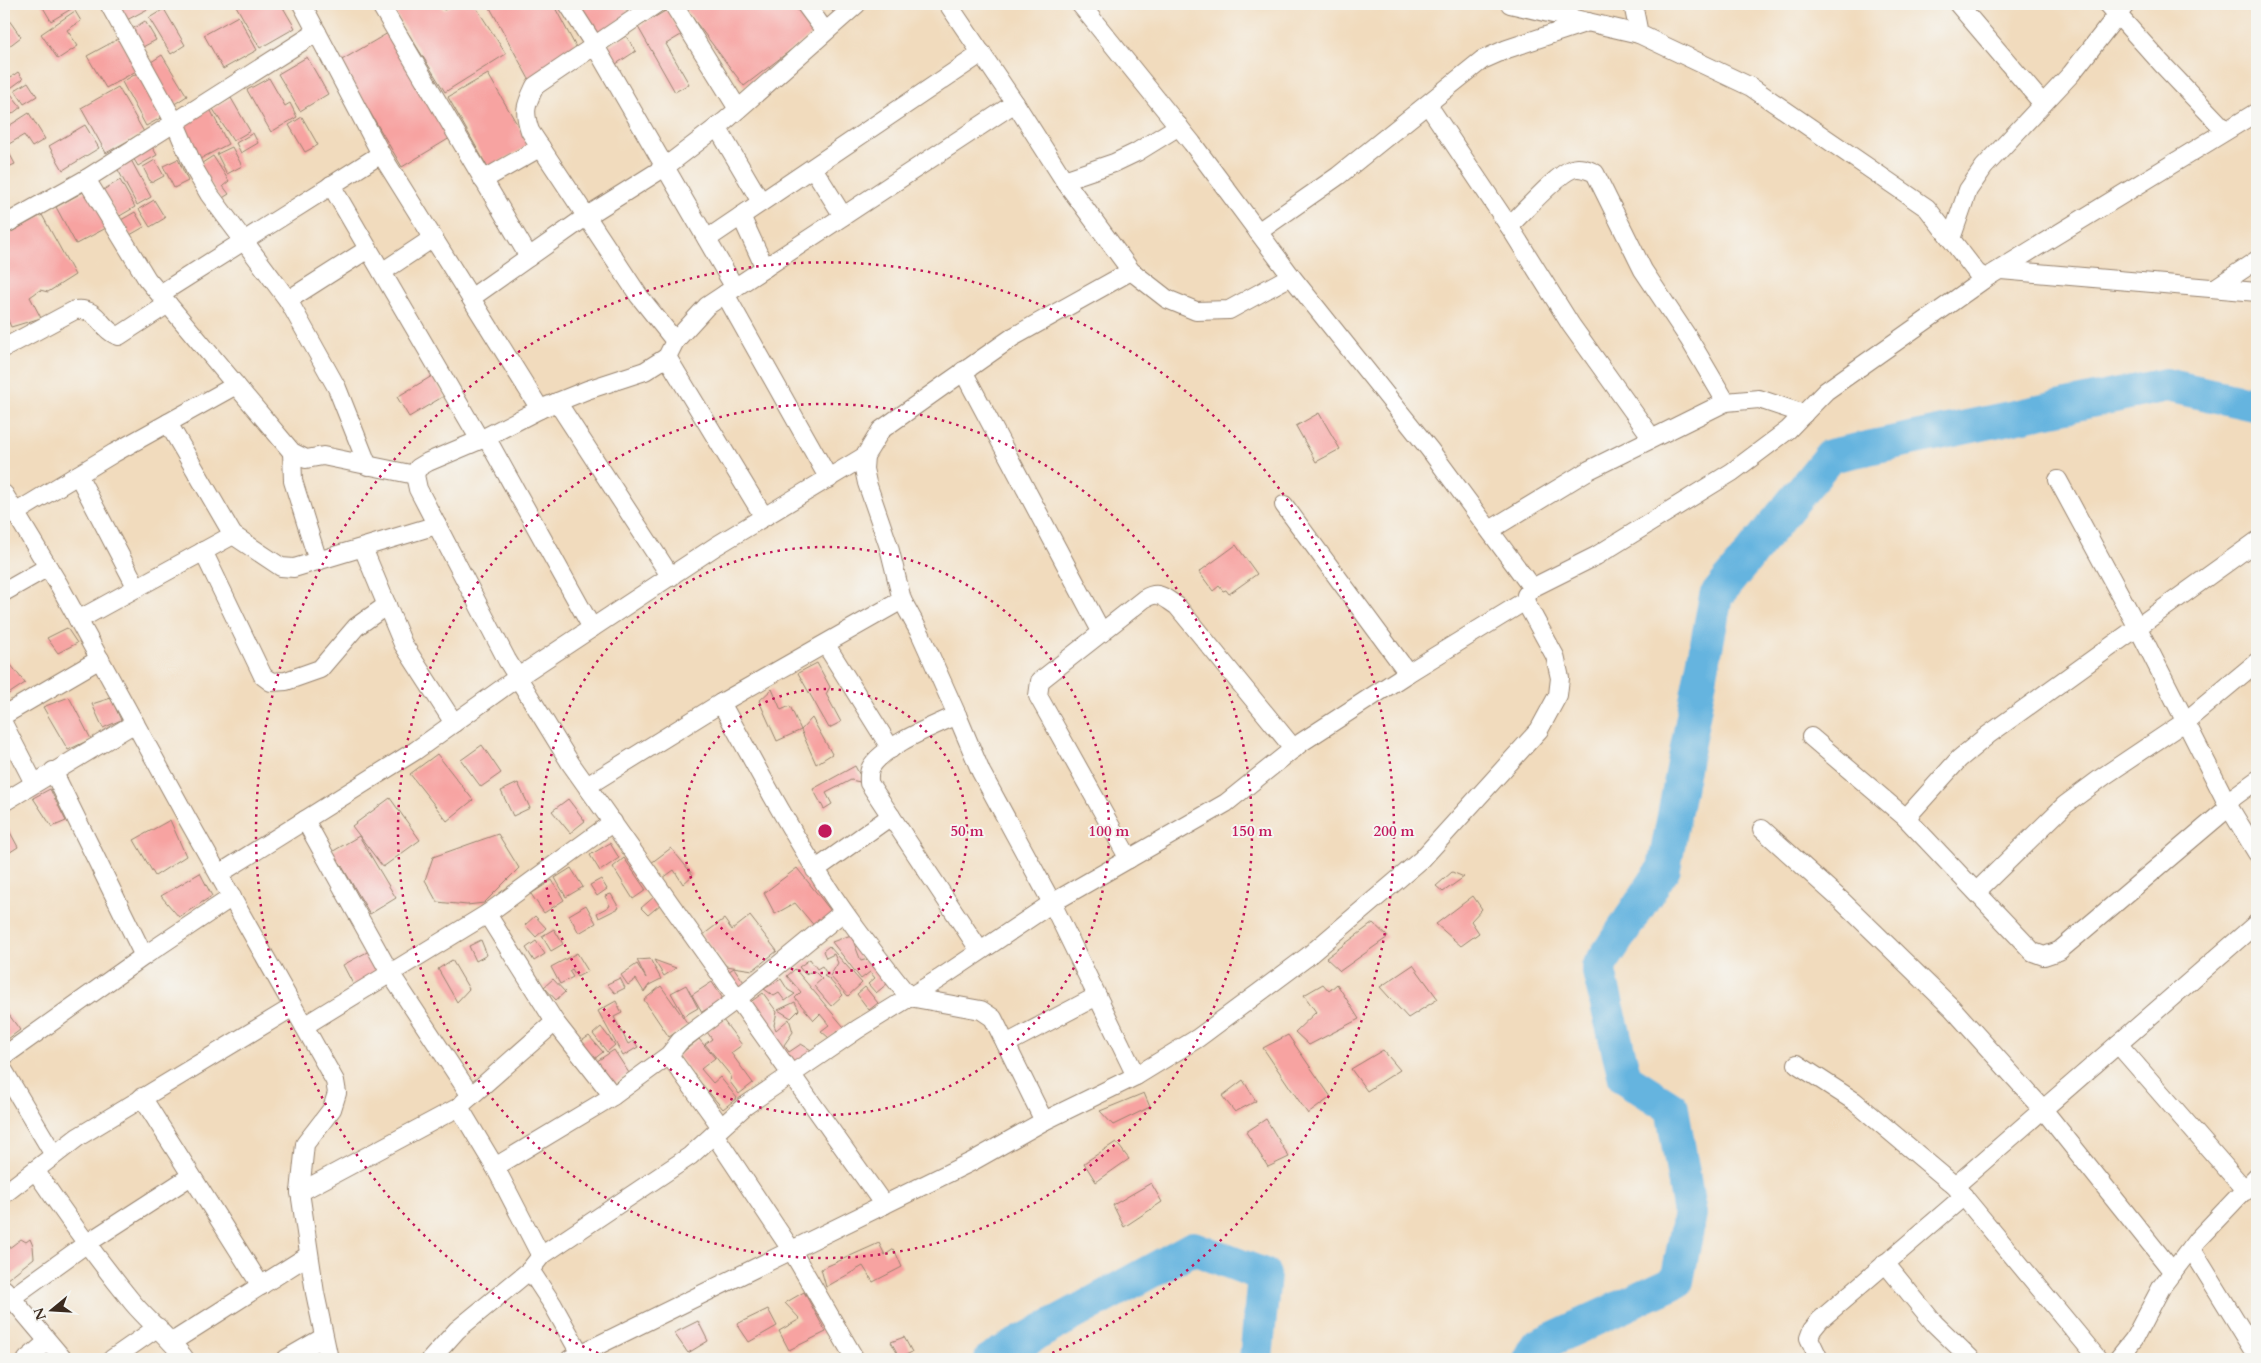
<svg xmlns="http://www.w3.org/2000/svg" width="2261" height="1363" font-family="Cardo,serif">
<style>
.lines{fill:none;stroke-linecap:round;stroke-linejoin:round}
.river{stroke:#65b4df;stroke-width:34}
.building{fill:#f7a3a1}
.street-casing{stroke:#96826e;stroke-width:20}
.street{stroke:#fff;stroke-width:18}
.ring{fill:none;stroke:#c2185b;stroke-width:2.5;stroke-dasharray:2.5 5}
.centre{fill:#c2185b;stroke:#f6f6f2;stroke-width:2.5}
.ring-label{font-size:15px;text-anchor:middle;font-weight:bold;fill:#c2185b;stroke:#f6f6f2;stroke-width:4;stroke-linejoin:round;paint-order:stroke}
</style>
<rect width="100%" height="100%" fill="#f6f6f2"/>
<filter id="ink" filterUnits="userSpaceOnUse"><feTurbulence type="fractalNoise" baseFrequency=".02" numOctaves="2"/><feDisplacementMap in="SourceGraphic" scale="10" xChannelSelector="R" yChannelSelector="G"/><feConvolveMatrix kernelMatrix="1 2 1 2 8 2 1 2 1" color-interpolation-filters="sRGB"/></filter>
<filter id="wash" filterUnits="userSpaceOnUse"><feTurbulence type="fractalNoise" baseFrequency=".0096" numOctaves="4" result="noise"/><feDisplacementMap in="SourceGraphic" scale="20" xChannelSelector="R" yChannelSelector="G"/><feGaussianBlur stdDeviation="1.12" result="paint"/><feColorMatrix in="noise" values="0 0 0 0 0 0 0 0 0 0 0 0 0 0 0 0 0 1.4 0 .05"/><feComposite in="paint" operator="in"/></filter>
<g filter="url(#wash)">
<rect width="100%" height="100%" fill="#f1dbbd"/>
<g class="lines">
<g class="river">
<path d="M991 1359 1193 1248 1264 1275 1256 1359"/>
<path d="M1530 1359 1537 1346 1677 1281 1690 1214 1672 1108 1625 1078 1598 968 1664 868 1716 596 1830 456 2166 385 2257 405"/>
</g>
</g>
<g id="blocks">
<g class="building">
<path d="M41 4H75L76 6 51 21Z"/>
<path d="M116 4H157L125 21Z"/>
<path d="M235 4H281L295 28 260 48Z"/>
<path d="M390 4H440L444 10 454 4H474L506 54 445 92Z"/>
<path d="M488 4H553L577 49 530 81Z"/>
<path d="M576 4H622L629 14 596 36Z"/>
<path d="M682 4H798L817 30 744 86Z"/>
<path d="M827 4H851L836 16Z"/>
<path d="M164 9 185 45 171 54 149 18Z"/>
<path d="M667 10 681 35 666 44 689 84 675 92 638 27Z"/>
<path d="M75 11 81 21 67 30 78 46 58 59 41 34Z"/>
<path d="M6 16 21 37 4 50V18Z"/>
<path d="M238 16 257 50 223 69 204 35Z"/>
<path d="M145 21 156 40 139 49 129 31Z"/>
<path d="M388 33 450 138 402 167 340 61Z"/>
<path d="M626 36 636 51 616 64 606 48Z"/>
<path d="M120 38 138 70 106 88 87 56Z"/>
<path d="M162 55 187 96 173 105 148 64Z"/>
<path d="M307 57 328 94 300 111 278 74Z"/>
<path d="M141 71 166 115 146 126 122 82Z"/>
<path d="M18 72 23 79 8 90 21 107 4 120V82Z"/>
<path d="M488 74 529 145 488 168 448 97Z"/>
<path d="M269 78 285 106 290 103 297 117 271 132 247 90Z"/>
<path d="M28 82 37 96 24 104 15 90Z"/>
<path d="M118 87 144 132 106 153 81 108Z"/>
<path d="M231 98 250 131 233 141 213 109Z"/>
<path d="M210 109 228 144 198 160 179 125Z"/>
<path d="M29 113 45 139 32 147 24 135 9 144 4 134V129Z"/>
<path d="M302 117 318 145 305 152 289 125Z"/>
<path d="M85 125 99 148 63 170 49 146Z"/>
<path d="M253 133 258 143 241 153 236 143Z"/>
<path d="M151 145 157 155 138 166 132 156Z"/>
<path d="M6 147 15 164 4 169V148Z"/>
<path d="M232 147 242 166 227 174 217 154Z"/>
<path d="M213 156 229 181 223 186 229 194 221 199 199 165Z"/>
<path d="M178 159 188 181 174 188 163 166Z"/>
<path d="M131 160 151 197 137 205 117 168Z"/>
<path d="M155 160 164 176 151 183 143 167Z"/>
<path d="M120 180 135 207 118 217 103 190Z"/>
<path d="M87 190 108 227 76 244 56 207Z"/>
<path d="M154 200 165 218 150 227 139 209Z"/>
<path d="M135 212 144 227 130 235 121 220Z"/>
<path d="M42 215 75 275 48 292 40 290 30 297 41 318 11 327 4 311V236Z"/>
<path d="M432 376 444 396 409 417 397 397Z"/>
<path d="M1319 413 1340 449 1316 462 1296 426Z"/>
<path d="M1236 545 1257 574 1229 594 1226 590 1223 591 1219 586 1213 591 1199 572Z"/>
<path d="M67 628 77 643 58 653 47 638Z"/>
<path d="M4 656 25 683 7 695 4 692Z"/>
<path d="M817 663 830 687 826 694 841 722 829 728 798 673Z"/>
<path d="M772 689 781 710 790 706 801 730 812 718 832 754 816 764 801 730 777 741 759 701Z"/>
<path d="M69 697 91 739 68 750 43 707Z"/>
<path d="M111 698 121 720 103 728 92 704Z"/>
<path d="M482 745 501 773 481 787 461 760Z"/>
<path d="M437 754 473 800 447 821 410 774Z"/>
<path d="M855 766 864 783 851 780 826 793 832 804 824 809 813 789Z"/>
<path d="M518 783 530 808 513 816 501 791Z"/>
<path d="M50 789 66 821 52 827 33 798Z"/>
<path d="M390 798 420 840 383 867 352 826Z"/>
<path d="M568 799 585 821 570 833 552 811Z"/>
<path d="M170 820 186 856 155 876 134 840Z"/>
<path d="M4 821 18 847 4 856Z"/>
<path d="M498 834 519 868 484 903 467 905 437 902 425 880 433 857Z"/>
<path d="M359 836 396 898 370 914 340 863 330 853Z"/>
<path d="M610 843 619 858 600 871 590 855Z"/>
<path d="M671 848 693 875 683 884 674 870 663 878 651 863Z"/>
<path d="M624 858 646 890 633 899 613 867Z"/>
<path d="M571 868 583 887 566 897 555 878Z"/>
<path d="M797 868 835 916 816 928 795 903 775 914 764 893Z"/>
<path d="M1452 872 1464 877 1443 892 1436 886Z"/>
<path d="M200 873 212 896 179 917 161 896Z"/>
<path d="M601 879 607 889 597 896 590 885Z"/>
<path d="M552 880 564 900 544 913 531 894Z"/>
<path d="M611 894 619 908 599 918 597 913 610 906 605 896Z"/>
<path d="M655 896 661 904 648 915 641 908Z"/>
<path d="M1473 896 1482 909 1471 921 1479 933 1461 946 1436 924Z"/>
<path d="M586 905 596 923 579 933 569 915Z"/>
<path d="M535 916 546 928 536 937 525 925Z"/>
<path d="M750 916 777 951 753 970 726 966 703 935 724 919 732 930Z"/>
<path d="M1373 923 1388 937 1340 971 1326 958Z"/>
<path d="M554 929 563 944 551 951 542 936Z"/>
<path d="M851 935 861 961 868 959 888 983 876 993 868 984 875 978 870 972 861 979 832 942Z"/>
<path d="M481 940 487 955 476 961 469 946Z"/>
<path d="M536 941 545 954 534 961 526 948Z"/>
<path d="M829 946 862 983 848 996 830 976 838 963 834 954 826 958 823 951Z"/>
<path d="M369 951 380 971 354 986 343 965Z"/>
<path d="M577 953 588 971 577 977 572 969 569 971 573 977 560 984 551 967Z"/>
<path d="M650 959 661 979 649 985 644 992 636 979 628 985 621 975 637 964 646 978 637 960Z"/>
<path d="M810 959 817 969 822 966 827 974 824 976 829 979 843 995 831 1006 814 986 822 979 814 971 805 974 799 967Z"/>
<path d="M452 960 469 989 457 1002 438 969Z"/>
<path d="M654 960 676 968 664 976Z"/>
<path d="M1413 965 1438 999 1408 1018 1380 987Z"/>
<path d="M734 968 746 985 738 991 726 973Z"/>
<path d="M795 969 844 1027 829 1038 821 1031 829 1025 820 1014 814 1020 795 998 801 992 787 976Z"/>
<path d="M620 978 625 988 615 993 607 984Z"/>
<path d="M553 979 565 992 556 1000 544 987Z"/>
<path d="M781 979 788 990 795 994 785 1001 779 993 774 996 764 989Z"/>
<path d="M712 982 723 999 702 1012 692 995Z"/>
<path d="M1323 984 1329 991 1337 984 1359 1019 1309 1045 1295 1032 1316 1012 1304 995Z"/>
<path d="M686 985 698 1008 684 1016 671 993Z"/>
<path d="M661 986 688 1024 669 1037 644 1000Z"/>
<path d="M865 987 878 1003 869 1010 857 994Z"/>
<path d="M763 993 777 1012 774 1025 776 1030 789 1019 793 1032 784 1045 789 1052 801 1044 813 1051 792 1065 749 1003Z"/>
<path d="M616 1001 622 1013 614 1017 628 1044 634 1041 638 1047 623 1056 598 1011Z"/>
<path d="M795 1002 799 1010 791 1018 778 1010Z"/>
<path d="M4 1008 20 1030 4 1042Z"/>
<path d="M723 1020 742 1045 731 1053 753 1083 739 1094 730 1082 731 1076 705 1044 712 1039 707 1032Z"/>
<path d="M601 1027 615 1045 607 1052 593 1034Z"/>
<path d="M1288 1035 1331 1097 1308 1114 1263 1048Z"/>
<path d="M589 1036 603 1052 593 1060 577 1044Z"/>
<path d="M699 1039 715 1058 701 1069 713 1083 720 1077 737 1098 723 1109 678 1056Z"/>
<path d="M614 1050 629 1073 610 1086 594 1063Z"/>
<path d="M1383 1050 1400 1070 1367 1091 1351 1069Z"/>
<path d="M1243 1080 1256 1101 1235 1112 1222 1096Z"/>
<path d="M1144 1093 1150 1107 1113 1125 1100 1111Z"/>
<path d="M1266 1119 1289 1157 1268 1167 1246 1132Z"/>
<path d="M1116 1142 1129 1159 1096 1182 1084 1163Z"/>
<path d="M1151 1183 1162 1202 1124 1227 1113 1205Z"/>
<path d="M21 1239 26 1242 30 1239 33 1246 34 1258 6 1280 4 1276V1252Z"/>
<path d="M879 1243 885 1255 894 1249 902 1267 873 1282 863 1266 826 1287 821 1269Z"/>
<path d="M804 1292 826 1332 789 1350 779 1331 800 1319 785 1303Z"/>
<path d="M768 1309 777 1326 749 1342 737 1324Z"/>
<path d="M698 1321 708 1341 688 1353 674 1333Z"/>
<path d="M904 1337 912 1352 900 1358 891 1342Z"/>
</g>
</g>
</g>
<g filter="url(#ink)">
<use href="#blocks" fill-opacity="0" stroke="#96826e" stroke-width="1"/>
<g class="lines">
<defs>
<g id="street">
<path d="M109 4 175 123 195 170 209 194 288 300 337 388 368 466"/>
<path d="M302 4 381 154 540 409"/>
<path d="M380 4 529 257"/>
<path d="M568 4 595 46 735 288"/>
<path d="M656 4 535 86C526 105 523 110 530 131L639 296 675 341"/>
<path d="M673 4 738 109"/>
<path d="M805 4 825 31"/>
<path d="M948 4 1015 103 1064 180 1131 271 1167 299 1196 311 1229 310 1291 276"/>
<path d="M1080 4 1192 143 1291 276 1430 450 1532 588"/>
<path d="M1510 4 1639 34 1751 87 1927 208 1977 273 1986 278"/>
<path d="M1633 4 1639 34"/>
<path d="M1958 4 2043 104"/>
<path d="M2108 4 2162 64 2225 130"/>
<path d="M1428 105 1509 226 1571 325 1652 438"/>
<path d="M717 127 761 202"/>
<path d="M813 168 843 216"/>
<path d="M86 179 147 279 292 452 306 459 323 456 415 475"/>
<path d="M483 180 541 147"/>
<path d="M1064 180 1114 163 1137 152 1179 126"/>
<path d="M331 185 480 440"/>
<path d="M741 216 765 268"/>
<path d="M4 225 86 179 317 32"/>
<path d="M1509 226C1523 213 1556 175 1572 169 1580 166 1588 170 1595 173L1643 270 1689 339 1726 402"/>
<path d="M1258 232 1338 176 1482 60 1507 49 1588 22"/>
<path d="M707 239 982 53"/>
<path d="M1951 239 1968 190 1984 167 2071 74 2126 4"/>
<path d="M2001 270 2257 292"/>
<path d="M382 272 433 238"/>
<path d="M2215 288 2257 260"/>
<path d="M160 294 381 154"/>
<path d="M725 294 829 479"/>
<path d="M471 298 587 216 665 167 725 121 857 4"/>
<path d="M288 300 368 249"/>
<path d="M4 348 75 310C100 307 100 331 119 336L168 304"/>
<path d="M667 357 764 517"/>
<path d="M963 371 1102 633"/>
<path d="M557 402 671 577"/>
<path d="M168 423 233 535 281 567 294 568 437 525"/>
<path d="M486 437 592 628"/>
<path d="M292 452 293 481 318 561"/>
<path d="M78 475 137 588"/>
<path d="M2058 480 2137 626 2229 807 2257 853"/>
<path d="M4 494 59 585 188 820 335 1081 337 1093 332 1109 305 1144 300 1192 315 1293 329 1359"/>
<path d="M1284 505 1408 673"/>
<path d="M15 513 114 453 236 385"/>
<path d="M1490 530 1589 470 1726 402 1759 399 1804 414"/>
<path d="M363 548 403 644 454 723"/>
<path d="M203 551 263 676 271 682 286 681 320 669 356 627 387 605"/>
<path d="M4 592 48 567"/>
<path d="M78 620 233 535"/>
<path d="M826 645 891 749"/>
<path d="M721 703C752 758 781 815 815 868 843 914 876 955 909 997L981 1010 993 1018 1044 1121"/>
<path d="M4 715 100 659"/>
<path d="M957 715 921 635 902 600 889 547 867 483 864 469 865 456 881 430 943 386 1013 337 1131 271"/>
<path d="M4 725 34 783"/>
<path d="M1811 737 1906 818 2033 952 2044 956 2059 951 2229 807"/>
<path d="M53 771 144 956"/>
<path d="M587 786 721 703 902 600"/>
<path d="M4 802 135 723"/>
<path d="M2227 802 2257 780"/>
<path d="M1906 818 1959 759 1988 735 2257 541"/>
<path d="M305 820 390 973 471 1096"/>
<path d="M1762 829 1843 902 1952 1008 2042 1108 2173 1272"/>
<path d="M1129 859 1038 696 1040 681 1144 599C1159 590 1163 597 1177 606L1294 749"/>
<path d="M815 870 891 816"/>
<path d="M219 874 415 751 518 677 716 546 865 456"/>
<path d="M1977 891 2065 805 2104 776 2186 721 2257 662"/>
<path d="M487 914 555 1022 613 1096"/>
<path d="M980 951 869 783C869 777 868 773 871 767 884 745 934 726 957 715L981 772 1052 903 1136 1076"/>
<path d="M304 1026 487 914 613 822"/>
<path d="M1006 1044 1097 996"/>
<path d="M2118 1044 2246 1191"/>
<path d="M669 1055 721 1127"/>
<path d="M4 1056 144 956 232 897"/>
<path d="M1797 1064 1854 1101 1955 1186 2098 1359"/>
<path d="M4 1071 54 1155"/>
<path d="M142 1097 261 1286"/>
<path d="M463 1103 555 1022"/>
<path d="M714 1134 792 1251 855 1359"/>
<path d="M495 1167 613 1096 669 1055 680 1041 737 999 843 912"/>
<path d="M35 1170C66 1216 98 1260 133 1303 150 1323 170 1338 185 1359"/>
<path d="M1955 1186 2257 923"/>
<path d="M300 1192 459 1107 495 1167 541 1256"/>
<path d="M4 1194 78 1137 293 1007"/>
<path d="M884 1205 571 764 507 660 418 489 415 475 418 468 428 462 480 440 540 409 587 390 645 371 667 357 675 341 707 306 1015 103"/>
<path d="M2191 1248 2257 1355"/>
<path d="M1885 1263 1934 1323 1971 1359"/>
<path d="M530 1270 553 1305 583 1359"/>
<path d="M4 1289 63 1359"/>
<path d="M11 1298 86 1244 191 1176"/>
<path d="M172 1342 309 1255"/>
<path d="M27 1359 47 1342"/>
<path d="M112 1359 158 1327"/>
<path d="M286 1359 324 1337"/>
<path d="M431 1359 457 1330 530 1270 541 1256 690 1156 745 1106 858 1029 939 979 1052 903 1226 803 1302 742 1408 673 1525 601 1526 595 1532 588 1596 556 1732 472 1788 430 1826 391 1986 278 2257 112"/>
<path d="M570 1359 973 1161 1044 1121 1136 1076 1198 1038 1307 957 1422 859 1539 730 1558 695 1560 678 1555 656 1525 601"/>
<path d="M1819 1359 1809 1338 1812 1330 1820 1320 1964 1196"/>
<path d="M2118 1359 2134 1339 2162 1286 2197 1240 2257 1177"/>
</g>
</defs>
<use href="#street" class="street-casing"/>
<use href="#street" class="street"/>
</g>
</g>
<g class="ring">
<circle cx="825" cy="831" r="142"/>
<circle cx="825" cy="831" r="284"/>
<circle cx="825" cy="831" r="427"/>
<path d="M612 1359A569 569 0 1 1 1038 1359"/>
</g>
<circle cx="825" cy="831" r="8" class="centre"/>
<g class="ring-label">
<text x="967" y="836">50 m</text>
<text x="1109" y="836">100 m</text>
<text x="1252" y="836">150 m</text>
<text x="1394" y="836">200 m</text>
</g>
<rect width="2261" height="1363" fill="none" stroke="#f6f6f2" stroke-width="20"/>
<g transform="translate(52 1310) rotate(252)" stroke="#f6f6f2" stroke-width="4" paint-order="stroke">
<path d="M0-4L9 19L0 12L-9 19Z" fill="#3b2a1e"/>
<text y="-8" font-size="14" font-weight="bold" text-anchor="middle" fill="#3b2a1e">N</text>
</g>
</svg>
